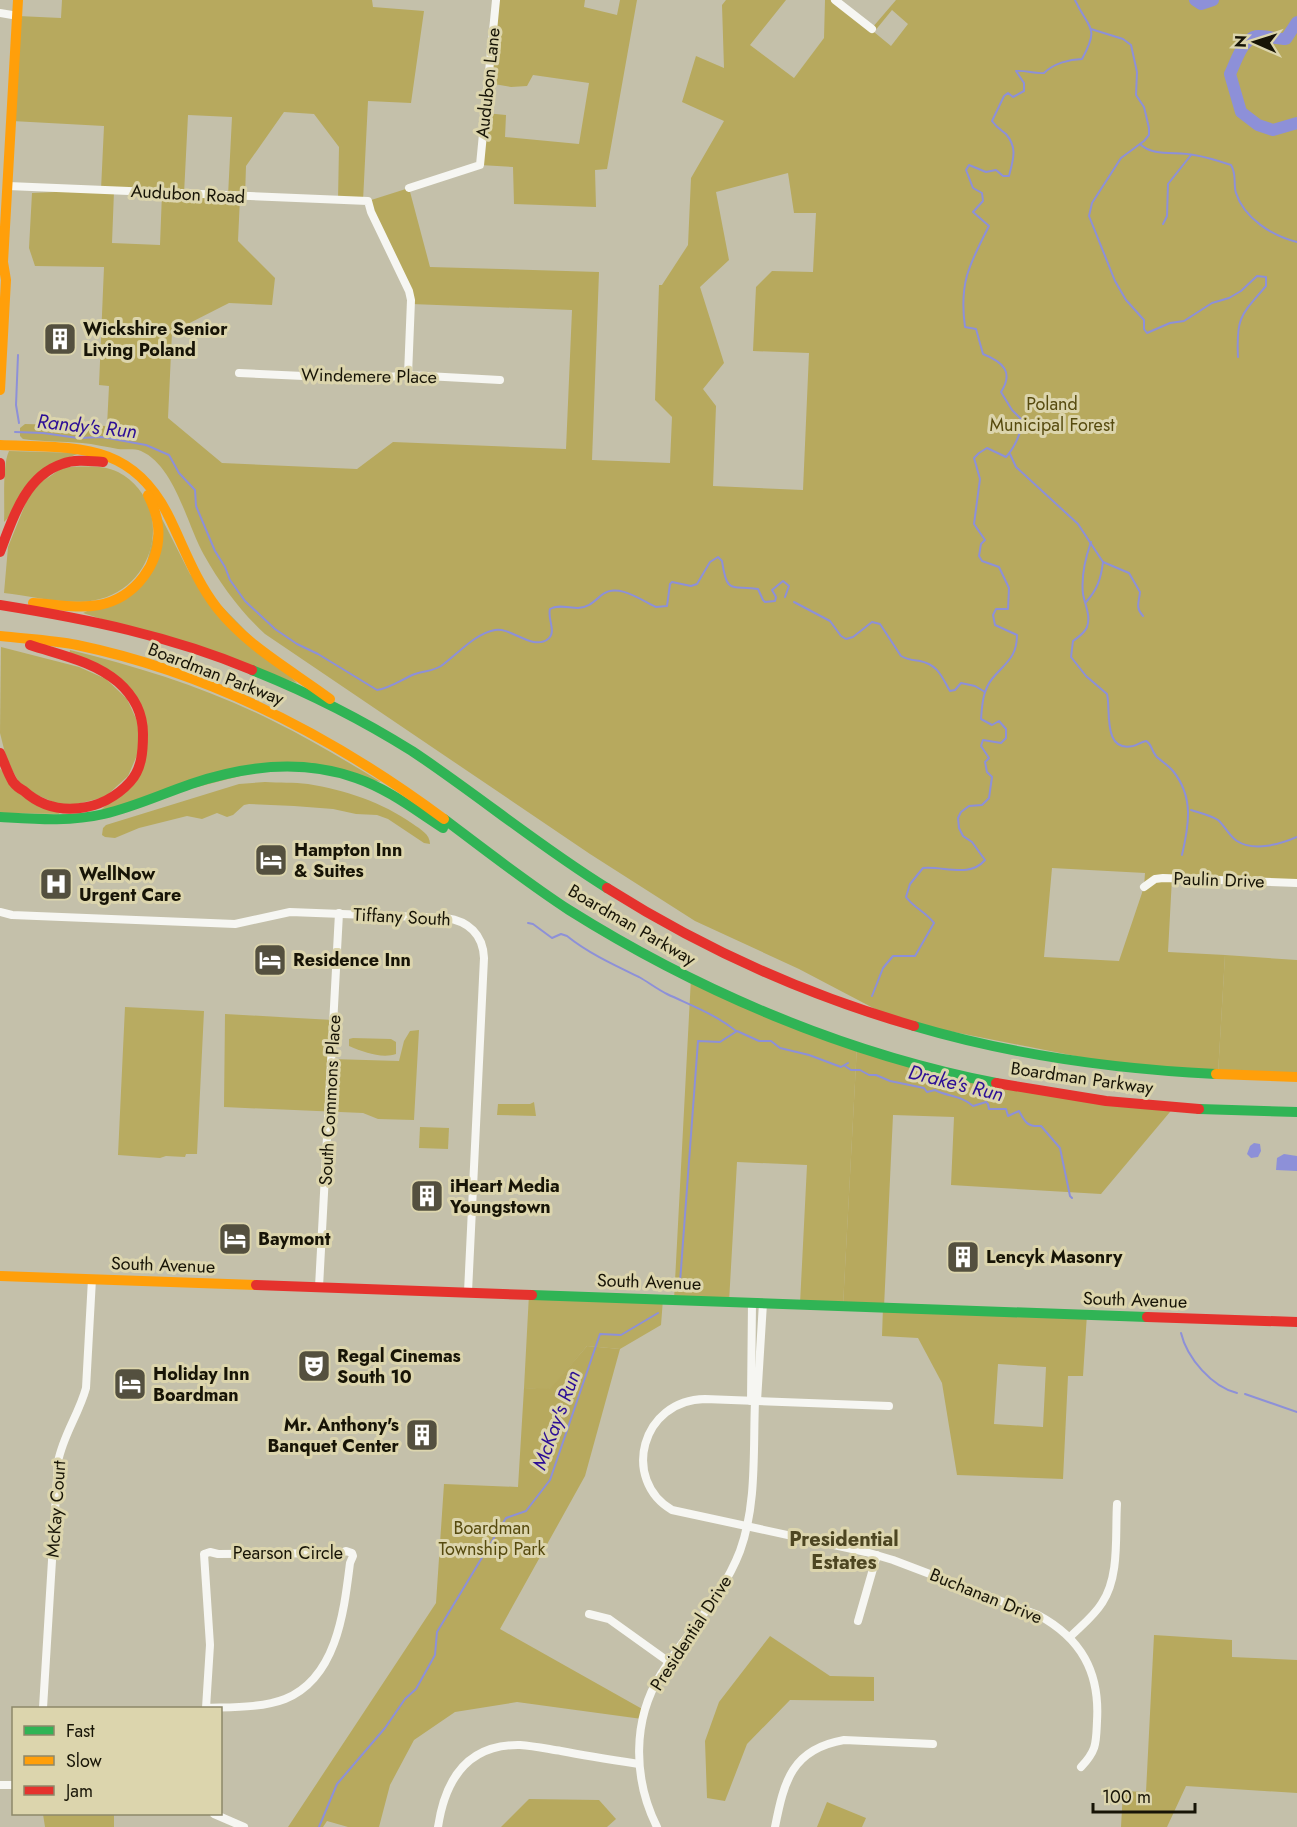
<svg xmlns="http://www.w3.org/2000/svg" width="1297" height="1827" font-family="Jost,sans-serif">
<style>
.green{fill:#b8ab61}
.forest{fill:#b7a95e;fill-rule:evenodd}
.water{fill:#8d90d8}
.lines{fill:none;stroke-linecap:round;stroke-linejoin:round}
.stream{stroke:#8d90d8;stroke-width:2}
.river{stroke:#8d90d8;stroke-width:12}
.street{stroke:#f6f6f2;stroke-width:8}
.fast{stroke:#30b455;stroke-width:10}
.slow{stroke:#ff9f0a;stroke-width:10}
.jam{stroke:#e5322d;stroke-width:10}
.labels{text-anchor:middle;stroke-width:6;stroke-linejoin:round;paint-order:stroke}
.street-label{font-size:18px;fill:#171406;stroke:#dcd5ad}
.poi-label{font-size:18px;font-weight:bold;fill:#171406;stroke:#dcd5ad;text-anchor:start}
.park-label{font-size:18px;fill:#564a0e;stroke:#dcd5ad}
.water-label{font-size:20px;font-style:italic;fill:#2c0e96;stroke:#dcd5ad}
.neighbourhood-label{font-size:20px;font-weight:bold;fill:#4d4622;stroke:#dcd5ad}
</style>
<rect width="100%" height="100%" fill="#c4c0aa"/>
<g class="green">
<path d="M9 451 80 453 67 458 4 522C5 505 2 465 9 451Z"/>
<path d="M63 467C81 467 102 464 118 472 174 502 159 584 100 599 73 607 32 596 4 593L8 547 31 490Z"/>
<path d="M159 513 190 574 297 683 83 613 141 587Z"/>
<path d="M1 647 79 667 106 679 127 699 138 723V753L128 776 105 797 65 807 23 789 7 761 0 733Z"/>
<path d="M70 650C140 667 209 689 273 721 310 739 346 761 381 782L291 763 99 812 139 772 137 700 69 655Z"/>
<path d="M0 769 60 814 0 813Z"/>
<path d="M1225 955 1297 960V1077L1218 1074Z"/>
<path d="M691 978 857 1045 843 1306 800 1304 807 1165 737 1162 729 1302 674 1300Z"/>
<path d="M125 1007 204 1011 197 1154H186L185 1157 166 1156 160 1158 118 1155Z"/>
<path d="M225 1014 333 1020 332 1059 399 1061 404 1041 410 1031 419 1030 414 1120 378 1119 363 1113 224 1107Z"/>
<path d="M353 1038 391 1039 396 1042V1054C382 1059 363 1052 349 1046V1039Z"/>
<path d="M534 1102 536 1116 497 1115 498 1104H530Z"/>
<path d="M420 1127 449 1128 448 1149 419 1148Z"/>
<path d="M529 1294 663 1299 661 1325 620 1349 587 1346 550 1390 524 1388Z"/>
<path d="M43 1814H114V1827H45Z"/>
</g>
<g class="forest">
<path d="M62 0H372L373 7 424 11 411 103 368 101 363 201 338 200 339 147 314 114 284 112 246 166 245 197H240L238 241 275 278 272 305 229 303 172 332 168 418 222 463 357 469 393 442 566 449 572 310 411 304 368 201 409 188 430 267 599 272 592 460 670 463 672 417 655 400 659 285H662L688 245 691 178 724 121 682 102 696 56 724 68 722 5 726 0H786L750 45 794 78 824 38 825 0H835L872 28 896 0H1297V883L1172 878 1168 952 1225 955 1218 1074 1146 1070 898 1021 799 969 695 921 590 854 265 634C240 611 221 585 204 555 187 525 175 466 141 451 134 448 125 450 118 449 106 447 94 444 82 443 63 441 42 442 23 439L20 436V428L25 424 107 426 109 386 99 385 104 267 35 266 29 248 32 193 101 190 104 126 12 121 18 16 61 18ZM892 10 908 24 891 46 874 32ZM188 115 232 117 228 196 184 194ZM788 173 794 213H816L813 272 772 271 756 287 753 351 809 353 803 490 713 486 716 406 703 389 724 363 700 287 729 260 716 192ZM114 191 162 193 160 245 112 243ZM1052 868 1145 873 1144 887 1119 961 1044 957Z"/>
<path d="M496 0H585L584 7 617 15 620 0H637L607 169 595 170 596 207 514 204 513 167 480 165 485 113 506 115 505 137 579 144 589 83 533 75 527 86 511 87 488 83Z"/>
<path d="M265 782C279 783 294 782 308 784 345 790 382 802 413 824 420 829 430 834 430 844L424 843 388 819 377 815 356 814 333 809 294 806 249 804 244 805 233 815 227 817 217 813 202 819 187 816 139 828 115 838 105 837 102 835 103 828 106 825 239 784Z"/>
<path d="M857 1045 970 1077 1175 1106 1101 1194 951 1185 954 1117 893 1115 884 1307 1087 1314 1083 1376H1068L1063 1479 957 1475 942 1383 918 1338 882 1336 883 1307 843 1306ZM998 1364 1046 1367 1043 1427 994 1424Z"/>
<path d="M587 1346 620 1349 585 1476 500 1629 644 1710 642 1719 517 1702 455 1712 414 1740 390 1785 379 1827H348L327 1821 323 1827H288L436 1603 444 1484 518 1487 524 1388 550 1389Z"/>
<path d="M1154 1635 1232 1640V1657L1297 1660V1793L1186 1786 1167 1827H1121L1123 1791 1146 1792Z"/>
<path d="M770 1636 830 1676 874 1677V1701L790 1700 747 1744 725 1801 707 1798 705 1741 719 1702Z"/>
<path d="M529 1799 599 1800 616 1819 607 1827H501Z"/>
<path d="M827 1802 866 1818 862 1827H817Z"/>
</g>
<g class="water">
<path d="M1254 1143 1260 1144 1261 1151 1258 1157 1251 1158 1247 1154 1250 1146Z"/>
<path d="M1284 1154 1297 1156V1171L1276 1170 1277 1158Z"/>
</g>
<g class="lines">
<g class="stream">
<path d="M1091 29 1123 39 1131 45 1137 72 1136 95 1144 107 1149 128V135L1144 141 1121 158 1092 203 1089 216 1115 281 1126 300 1144 320V329L1147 333 1170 323 1184 321 1212 303 1229 298 1241 291 1257 276 1266 277V286C1241 315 1236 317 1238 357"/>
<path d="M1140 144C1153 157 1177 151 1194 155 1207 157 1219 161 1231 165 1237 175 1233 183 1236 193 1244 218 1272 236 1297 242"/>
<path d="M1163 224 1167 216 1168 184 1191 155"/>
<path d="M18 355 16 405 19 423"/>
<path d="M15 432 43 433 78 438 102 437 146 445 169 455 179 473 195 490 196 506 215 551 225 567 230 580 245 601 275 629 297 644 318 654 377 690C391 688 402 679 415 674 424 671 433 671 441 666 458 654 474 634 495 630 511 627 533 651 548 639 557 632 547 618 550 609 558 604 569 608 578 608 590 607 594 601 603 594 618 583 641 600 656 607L667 606 670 584 672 582 691 586 697 584 710 562 718 557 722 561C727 595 731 585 758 589L763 600 765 602 775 601 776 597 772 590 783 581 789 586 785 597"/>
<path d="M1010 454 1016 467 1078 524 1103 562 1129 573 1140 592C1139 603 1135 607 1143 616"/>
<path d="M1091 542C1085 559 1081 576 1083 594 1085 605 1091 616 1087 627 1084 634 1079 636 1073 641L1071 657 1086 676 1107 694C1111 708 1102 753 1133 746 1137 745 1141 742 1146 741 1152 744 1151 750 1156 756 1161 761 1168 765 1173 771 1194 797 1189 825 1182 855"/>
<path d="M794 602 830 621 841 636 846 639 853 637 872 622 880 624 901 656C908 660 913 660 920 661 939 665 942 678 950 691L955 690 961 683 975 686 985 692"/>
<path d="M1086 602C1097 590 1101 579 1103 562"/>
<path d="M1191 810C1200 813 1210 815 1218 820 1225 826 1229 836 1237 841 1254 852 1281 844 1297 837"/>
<path d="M528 923 533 924 552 938 561 934 567 936C588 953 614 965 639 977 648 982 657 989 667 994 690 1005 715 1014 736 1031"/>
<path d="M872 996 883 968 893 956H915L934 923C926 912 914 908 906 897L910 884 923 868C944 866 970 878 985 860L972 842 963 836 959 828 958 818 961 812 969 806 982 805 989 798 992 777 987 772 985 762 989 758 981 746 983 740 1001 743 1006 738V729L999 721 992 725 981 719C982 705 983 690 992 679 1005 663 1017 658 1017 635L995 625 993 615 996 609H1008L1009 588 999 567 982 561 979 556 981 544 985 540 974 524 980 479 974 458 979 453 987 448 1006 457C1016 446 1020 435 1023 421L1012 410 1001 392C1014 372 1003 362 983 354L976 329 965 327C959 283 969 265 989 226L973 212 983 201 982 193 973 188 966 170 969 165 986 172 996 170 1003 176H1009C1013 160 1018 148 1006 134 1000 129 997 128 992 121L1004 96 1008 93 1013 97 1024 91V83L1016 71C1026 70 1034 74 1044 73 1053 64 1069 59 1082 59 1100 26 1089 30 1075 0"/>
<path d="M845 1066 851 1070H860L869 1075H876L890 1081 924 1088 927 1092 935 1090C948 1097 961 1095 973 1106L986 1102 988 1104 989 1109H1006L1008 1116 1019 1111C1025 1122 1027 1127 1041 1126L1060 1148 1070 1196 1072 1198"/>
<path d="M680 1282 698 1041 720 1042 737 1031 759 1041H771L780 1048 809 1055 841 1067 848 1063"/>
<path d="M1181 1333C1187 1358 1212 1387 1237 1393"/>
<path d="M1245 1394 1297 1412"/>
<path d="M319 1827 337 1784 385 1728 405 1699 416 1689 435 1655 437 1632 506 1518 526 1511 550 1480 600 1334 621 1335 658 1313"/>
</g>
<g class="river">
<path d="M1195 0 1201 4 1213 0"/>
<path d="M1297 22 1286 39C1278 39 1261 35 1257 36 1242 39 1236 62 1230 74L1241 112 1258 125 1273 130 1297 123"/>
</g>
<g class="street">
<path d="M835 0 872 29"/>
<path d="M0 13 18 16"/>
<path d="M8 186 368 201 371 212 409 291 411 300 408 375"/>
<path d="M409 188 480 165 496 0"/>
<path d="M239 373 370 379 408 375 500 380"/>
<path d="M1144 887 1155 879 1163 878 1297 883"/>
<path d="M0 912 12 915 235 924 290 912 446 918C468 921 483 934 484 958L468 1292"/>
<path d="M319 1287 339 913"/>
<path d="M751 1401 752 1302"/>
<path d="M757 1401 763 1303"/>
<path d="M889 1406 705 1399C641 1400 621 1480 672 1510L866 1552 893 1560 1038 1615C1081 1638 1100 1672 1097 1721 1096 1743 1097 1750 1081 1767"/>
<path d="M346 1551 352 1553 353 1556 350 1563C344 1611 337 1678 285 1699 262 1708 231 1707 206 1708L210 1645 204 1554 210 1552 218 1554 341 1553Z"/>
<path d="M589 1614 609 1619 669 1662"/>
<path d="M858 1621 877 1555"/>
<path d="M1070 1637C1081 1626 1094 1616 1102 1603 1120 1576 1115 1535 1117 1504"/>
<path d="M43 1708 58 1462C63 1435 79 1414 86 1388L92 1279"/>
<path d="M0 1785H14"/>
<path d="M214 1814 244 1827"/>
<path d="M438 1827C445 1780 467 1744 520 1745 534 1746 548 1749 561 1751 587 1756 613 1760 639 1764"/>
<path d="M657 1827C633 1779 632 1720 661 1674 687 1632 722 1598 740 1551 757 1504 753 1451 755 1401"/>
<path d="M775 1827C784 1781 792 1749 844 1740L933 1744"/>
</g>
<g class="fast">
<path d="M0 328 3 324"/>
<path d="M252 670C307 692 361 719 412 751 478 795 539 846 607 888"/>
<path d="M0 817C35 819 70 822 104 814 134 807 162 794 191 784 244 766 302 759 356 778 388 789 415 810 443 828"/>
<path d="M444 819C485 850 526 882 569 910 698 991 846 1054 996 1083"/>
<path d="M914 1026C1012 1055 1113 1069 1216 1074"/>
<path d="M1199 1109 1297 1112"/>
<path d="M532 1295 1147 1317"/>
</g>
<g class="slow">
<path d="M0 390 6 280 3 262 18 0"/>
<path d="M0 445C76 448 133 441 170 519 185 550 196 581 217 608 247 646 291 670 330 699"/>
<path d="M33 603C55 604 77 609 99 605 135 598 162 563 158 526 157 515 153 505 148 495"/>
<path d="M0 636C26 639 52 640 77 645 211 673 335 738 444 819"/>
<path d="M1216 1074 1297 1077"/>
<path d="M0 1276 256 1285"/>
</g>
<g class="jam">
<path d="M0 463V475"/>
<path d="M0 552C12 520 25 476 62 464 75 459 89 461 103 462"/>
<path d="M0 605C87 619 171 636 252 670"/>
<path d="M0 753C4 762 8 774 13 782 16 786 20 789 24 791 55 819 103 812 130 782 142 769 143 751 143 734 143 714 134 696 118 682 93 661 60 655 30 645"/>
<path d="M607 888C702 948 806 995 914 1026"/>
<path d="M996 1083 1106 1101 1199 1109"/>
<path d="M256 1285 532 1295"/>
<path d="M1147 1317 1297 1322"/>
</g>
</g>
<defs>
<symbol id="building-square" viewBox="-11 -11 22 22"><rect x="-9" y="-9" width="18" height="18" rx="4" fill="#54503f" stroke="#dcd5ad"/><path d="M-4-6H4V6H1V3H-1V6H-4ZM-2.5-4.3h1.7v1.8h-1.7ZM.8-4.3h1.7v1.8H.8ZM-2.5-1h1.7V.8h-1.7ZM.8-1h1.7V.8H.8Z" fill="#fff"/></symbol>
<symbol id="hotel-square" viewBox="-11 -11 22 22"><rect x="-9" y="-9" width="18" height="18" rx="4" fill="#54503f" stroke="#dcd5ad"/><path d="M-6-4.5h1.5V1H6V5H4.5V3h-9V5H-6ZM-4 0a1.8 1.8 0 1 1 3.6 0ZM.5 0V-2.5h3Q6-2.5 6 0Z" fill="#fff"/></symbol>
<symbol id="hospital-square" viewBox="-11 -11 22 22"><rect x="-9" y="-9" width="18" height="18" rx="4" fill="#54503f" stroke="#dcd5ad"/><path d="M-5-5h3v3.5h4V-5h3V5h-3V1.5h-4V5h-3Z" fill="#fff"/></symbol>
<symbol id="theatre-square" viewBox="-11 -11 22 22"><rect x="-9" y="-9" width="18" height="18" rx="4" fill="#54503f" stroke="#dcd5ad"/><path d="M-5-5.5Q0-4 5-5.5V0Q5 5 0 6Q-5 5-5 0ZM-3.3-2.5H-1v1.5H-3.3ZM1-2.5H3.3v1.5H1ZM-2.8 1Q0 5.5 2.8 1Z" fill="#fff"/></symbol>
</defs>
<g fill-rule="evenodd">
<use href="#building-square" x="41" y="320" width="38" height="38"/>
<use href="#hotel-square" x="252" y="841" width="38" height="38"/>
<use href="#hospital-square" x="37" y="865" width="38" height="38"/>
<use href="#hotel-square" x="251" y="941" width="38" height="38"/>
<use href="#building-square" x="408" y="1177" width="38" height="38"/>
<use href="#hotel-square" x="216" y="1220" width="38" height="38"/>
<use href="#building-square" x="944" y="1238" width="38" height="38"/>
<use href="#theatre-square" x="295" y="1347" width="38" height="38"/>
<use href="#hotel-square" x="111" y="1365" width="38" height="38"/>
<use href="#building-square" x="403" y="1416" width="38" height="38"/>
</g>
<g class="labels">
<g class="street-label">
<text transform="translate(488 83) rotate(-84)" y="6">Audubon Lane</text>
<text transform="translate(188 194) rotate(3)" y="6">Audubon Road</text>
<text transform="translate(369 376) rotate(1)" y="6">Windemere Place</text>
<text transform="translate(216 674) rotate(21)" y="6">Boardman Parkway</text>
<text transform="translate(1219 880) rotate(2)" y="6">Paulin Drive</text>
<text transform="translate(402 917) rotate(3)" y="6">Tiffany South</text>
<text transform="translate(632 925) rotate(30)" y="6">Boardman Parkway</text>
<text transform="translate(1082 1078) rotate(8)" y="6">Boardman Parkway</text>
<text transform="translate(330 1100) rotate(-87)" y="6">South Commons Place</text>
<text transform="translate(163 1265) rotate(2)" y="6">South Avenue</text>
<text transform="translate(649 1282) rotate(2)" y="6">South Avenue</text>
<text transform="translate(1135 1300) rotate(2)" y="6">South Avenue</text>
<text transform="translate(56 1509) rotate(-86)" y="6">McKay Court</text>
<text x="288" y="1559">Pearson Circle</text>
<text transform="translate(986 1596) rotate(22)" y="6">Buchanan Drive</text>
<text transform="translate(691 1633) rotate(-57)" y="6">Presidential Drive</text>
</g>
<g class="poi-label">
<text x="83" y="335">Wickshire Senior<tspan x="83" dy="21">Living Poland</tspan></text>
<text x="294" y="856">Hampton Inn<tspan x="294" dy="21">&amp; Suites</tspan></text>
<text x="79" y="880">WellNow<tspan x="79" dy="21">Urgent Care</tspan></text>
<text x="293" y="966">Residence Inn</text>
<text x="450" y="1192">iHeart Media<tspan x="450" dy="21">Youngstown</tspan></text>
<text x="258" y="1245">Baymont</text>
<text x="986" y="1263">Lencyk Masonry</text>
<text x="337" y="1362">Regal Cinemas<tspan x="337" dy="21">South 10</tspan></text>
<text x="153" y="1380">Holiday Inn<tspan x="153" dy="21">Boardman</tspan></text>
<text x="399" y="1431" text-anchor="end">Mr. Anthony's<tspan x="399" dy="21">Banquet Center</tspan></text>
</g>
<g class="park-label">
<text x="1052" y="410">Poland<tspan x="1052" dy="21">Municipal Forest</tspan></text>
<text x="492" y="1534">Boardman<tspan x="492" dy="21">Township Park</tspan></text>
</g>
<g class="water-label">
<text transform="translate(87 426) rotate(6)" y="7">Randy's Run</text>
<text transform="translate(956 1083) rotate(14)" y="7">Drake's Run</text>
<text transform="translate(556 1420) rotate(-70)" y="7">McKay's Run</text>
</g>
<g class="neighbourhood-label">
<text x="844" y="1546">Presidential<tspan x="844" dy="23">Estates</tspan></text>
</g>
</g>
<rect x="12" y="1707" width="210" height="108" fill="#dcd5ad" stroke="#8d886a" stroke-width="1.5"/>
<rect x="24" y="1726" width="30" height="9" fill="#30b455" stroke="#8d886a" stroke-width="1.5"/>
<text x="66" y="1737" font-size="18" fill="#171406">Fast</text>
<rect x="24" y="1756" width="30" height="9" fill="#ff9f0a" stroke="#8d886a" stroke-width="1.5"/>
<text x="66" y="1767" font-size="18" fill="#171406">Slow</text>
<rect x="24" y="1786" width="30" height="9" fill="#e5322d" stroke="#8d886a" stroke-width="1.5"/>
<text x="66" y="1797" font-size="18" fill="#171406">Jam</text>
<g transform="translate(1255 42) rotate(273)" stroke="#dcd5ad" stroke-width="4.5" paint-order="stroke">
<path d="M0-4.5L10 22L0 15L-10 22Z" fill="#171406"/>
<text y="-9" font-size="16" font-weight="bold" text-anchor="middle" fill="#171406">N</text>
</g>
<path d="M1093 1803v9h102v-9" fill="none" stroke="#171406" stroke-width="3"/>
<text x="1102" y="1803" font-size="18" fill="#171406" stroke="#dcd5ad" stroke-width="4.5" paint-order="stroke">100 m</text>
</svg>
